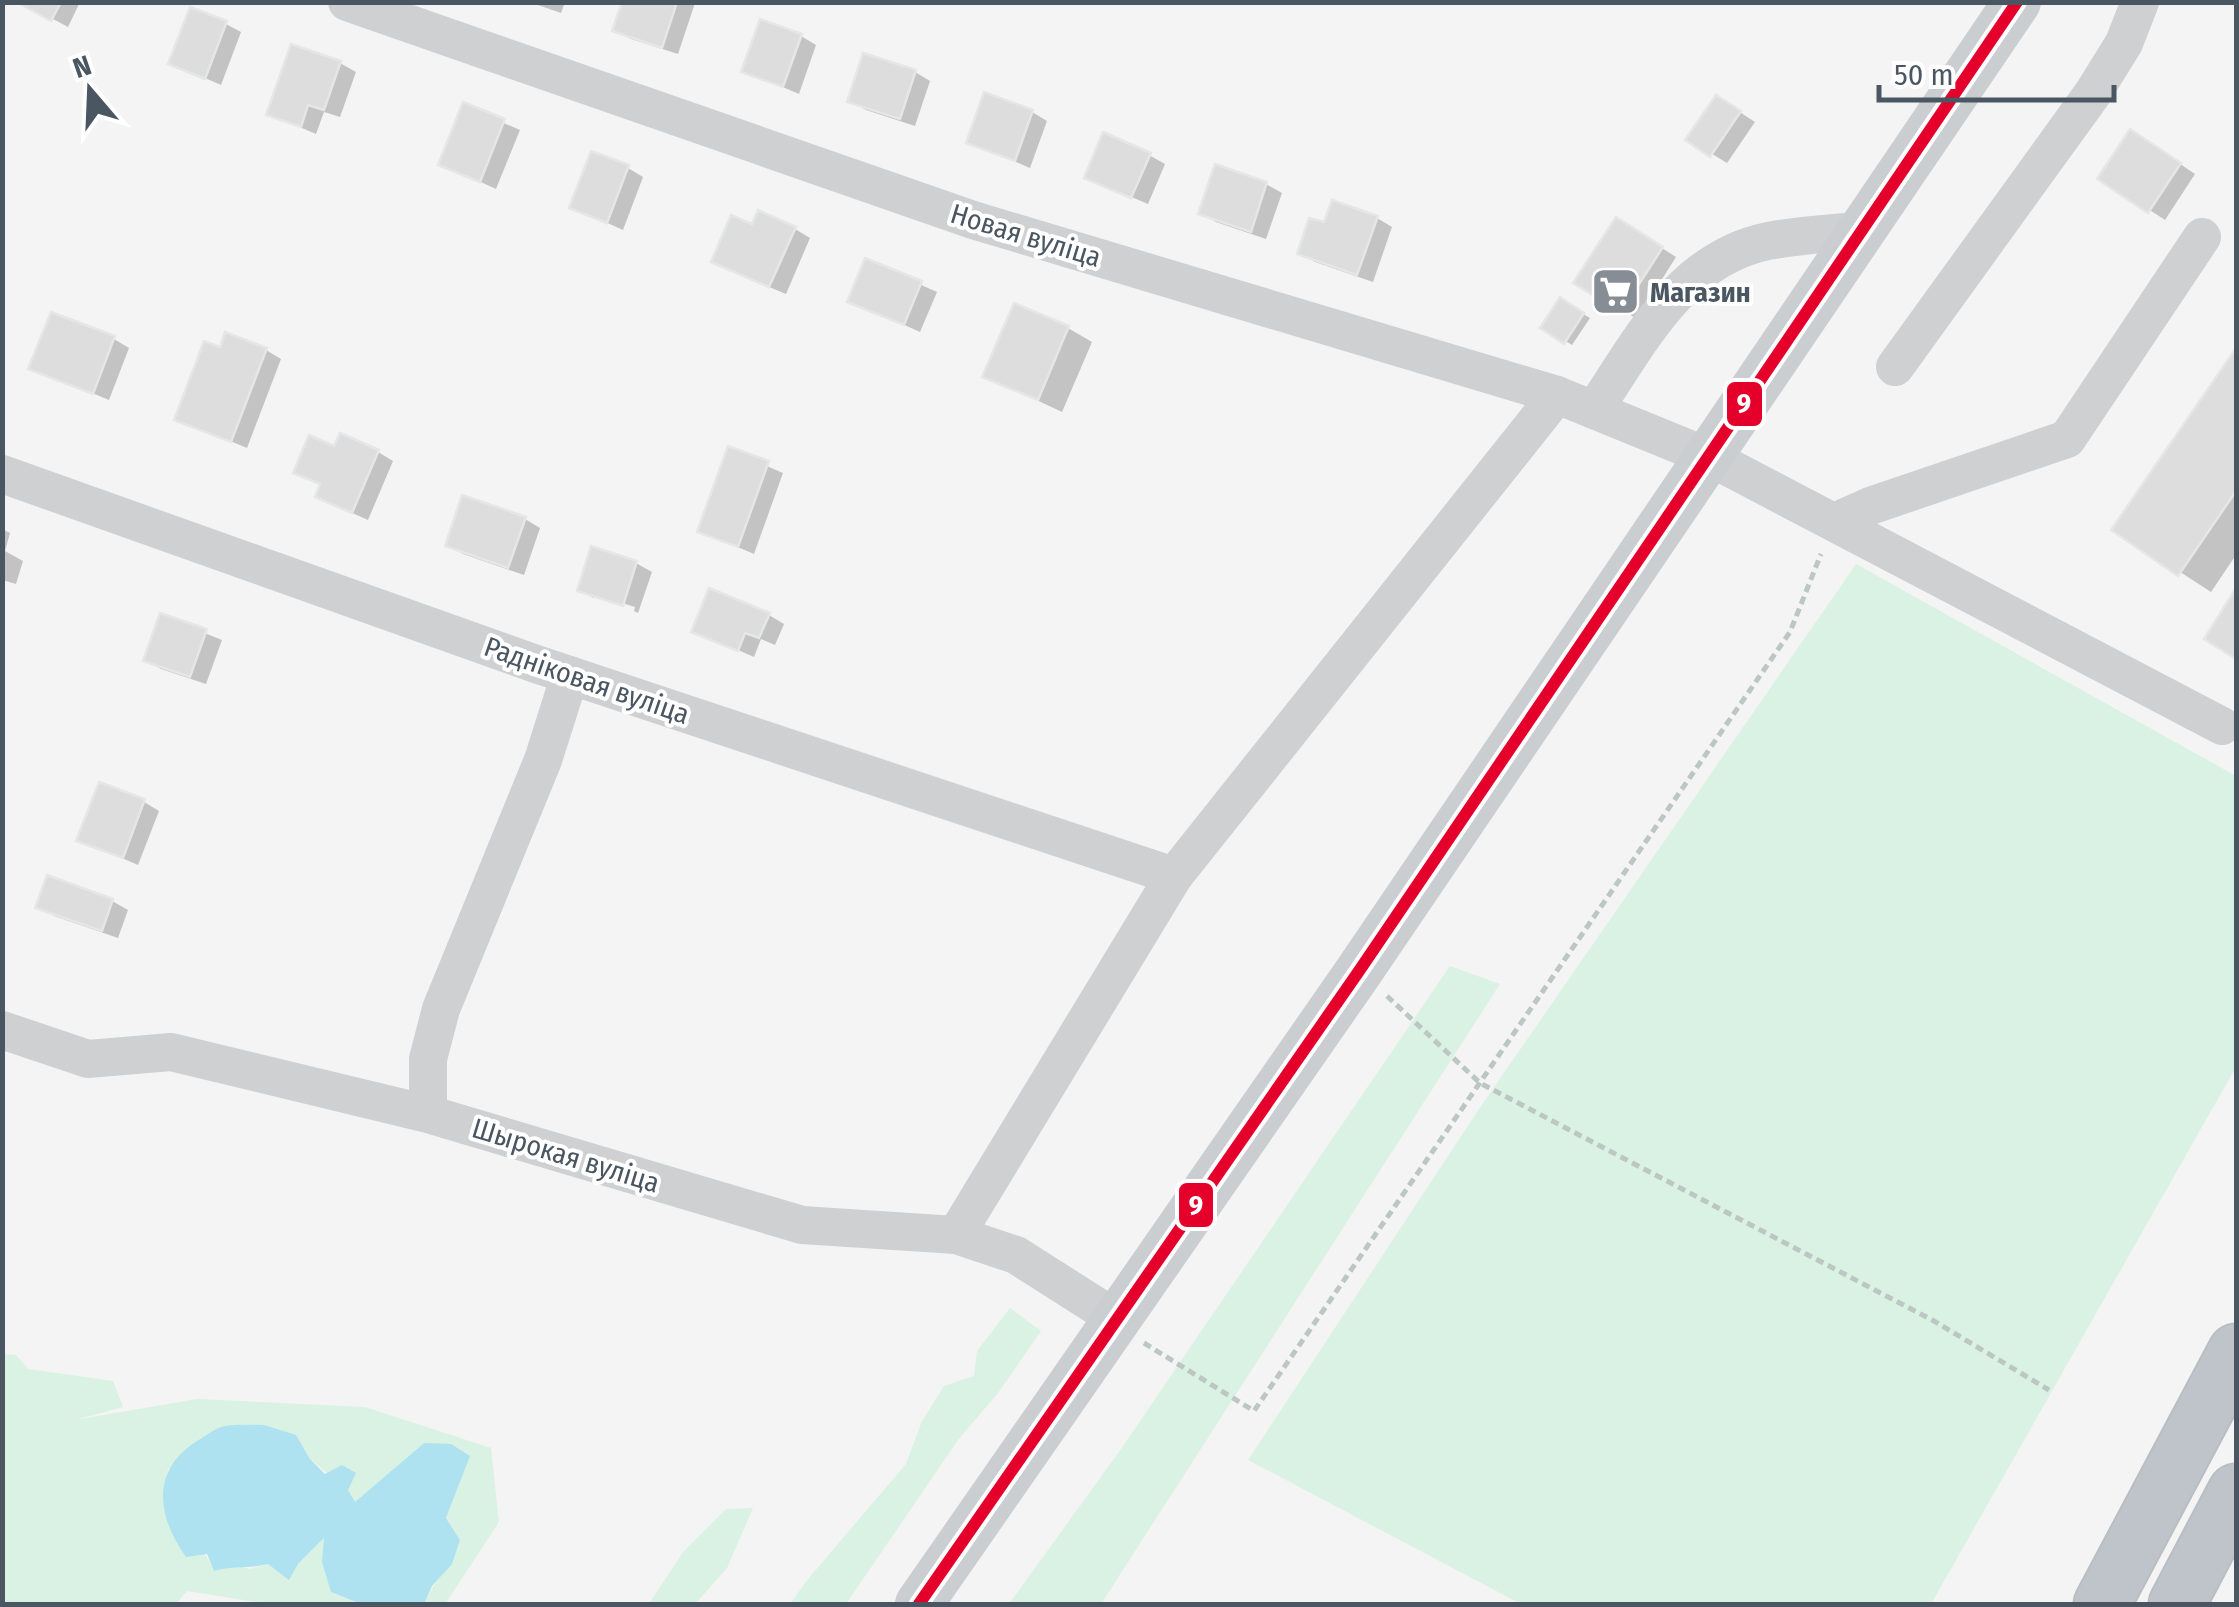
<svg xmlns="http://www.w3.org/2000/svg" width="2239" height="1607" font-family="'Fira Sans Condensed',sans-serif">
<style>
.green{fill:#d9f2e3}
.water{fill:#aee2f0}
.shadow{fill:#0003}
.building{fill:#ddddde;stroke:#e5e6e7;stroke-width:2.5}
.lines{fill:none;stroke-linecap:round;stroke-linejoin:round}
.highway-casing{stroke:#b9bec3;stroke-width:59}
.path{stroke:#bcc7c4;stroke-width:5;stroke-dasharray:8 5;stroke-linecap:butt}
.minor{stroke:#ced0d2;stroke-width:38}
.major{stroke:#caced1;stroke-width:48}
.highway{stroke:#bec4c9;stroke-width:55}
.bus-1-casing{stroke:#fff;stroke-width:20}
.bus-1{stroke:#e4002b;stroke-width:12}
.labels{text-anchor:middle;stroke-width:8;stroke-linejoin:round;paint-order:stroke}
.street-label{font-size:28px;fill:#4a5661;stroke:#fff}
.poi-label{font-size:28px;font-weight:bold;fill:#4a5661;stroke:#fff;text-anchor:start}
.line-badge{stroke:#fff;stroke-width:4}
.badge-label{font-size:28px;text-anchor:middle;font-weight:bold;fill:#fff}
</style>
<rect width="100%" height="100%" fill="#f4f4f4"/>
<g class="green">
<path d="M1856 564 2236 776V1067L1931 1604H1521L1248 1460 1479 1109Z"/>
<path d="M1450 966 1500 984 1101 1604H1009L1121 1449Z"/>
<path d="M1010 1308 1041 1331 998 1393 958 1440 846 1604H790L808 1579 906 1464 922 1421 944 1386 974 1376 977 1351Z"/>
<path d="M2 1354 16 1355 28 1369 113 1381 123 1407 75 1420 197 1399 365 1407 491 1448 499 1522 445 1604H424C434 1580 452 1566 460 1540L446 1518 460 1482 424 1443 354 1503 348 1490 310 1459 296 1435 168 1469C149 1544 193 1520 214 1571L235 1564 249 1569 268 1564H298L325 1537 331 1592 361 1604H269L187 1591 176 1604H3Z"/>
<path d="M753 1508 727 1568 695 1604H649L684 1551 726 1509Z"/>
</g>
<path class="water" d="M264 1425 296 1435 310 1459 325 1474 342 1465 356 1473 348 1490 355 1502 424 1443 451 1444 470 1456 446 1518 460 1540 452 1564 432 1586 424 1604H361L331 1592 322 1562 324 1538 298 1564 289 1580 268 1564C249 1569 234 1565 214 1571L207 1554 186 1557C157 1516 150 1471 197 1441 206 1436 215 1428 225 1426 237 1424 252 1425 264 1425Z"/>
<g class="shadow">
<path d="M21 2H80L68 27Z"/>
<path d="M529 2H565L561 13Z"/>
<path d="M624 2 695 3 678 54 631 39 615 30Z"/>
<path d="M226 24 241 32 221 85 171 63Z"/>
<path d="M801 36 816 45 799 94 745 71Z"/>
<path d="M340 63 356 72 340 117 324 112 316 134 269 114Z"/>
<path d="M915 72 930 81 915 126 866 110 850 101Z"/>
<path d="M464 106 520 130 496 189 441 164Z"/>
<path d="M1732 107 1755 122 1727 163 1689 140Z"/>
<path d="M1032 112 1047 121 1030 168 969 142Z"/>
<path d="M2146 141 2195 174 2165 220 2101 178Z"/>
<path d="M1149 155 1165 164 1148 204 1103 185Z"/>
<path d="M1216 167 1266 184 1282 193 1266 239 1216 222 1201 213Z"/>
<path d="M628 168 643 177 623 230 572 207Z"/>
<path d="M1377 218 1392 227 1373 282 1315 262 1300 253 1326 226Z"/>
<path d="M795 229 810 238 786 294 729 270Z"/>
<path d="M1632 229 1676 257 1637 319 1577 282Z"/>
<path d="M867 261 937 292 920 332 851 301Z"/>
<path d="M1561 301 1590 318 1572 345 1544 328Z"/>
<path d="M1068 328 1092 342 1062 412 986 376Z"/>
<path d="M114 339 129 348 109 400 32 368Z"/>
<path d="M221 350H266L281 359 247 448 177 419Z"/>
<path d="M2236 353V555L2211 592 2114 529Z"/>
<path d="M336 449 378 452 393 461 368 520 334 505 322 485 311 480Z"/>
<path d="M730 450 783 473 754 554 700 531Z"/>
<path d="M525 519 540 528 524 575 463 554 448 545Z"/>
<path d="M2 529 10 533 5 551 23 561 16 584 2 580Z"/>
<path d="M636 563 652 572 638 613 634 611 635 607 593 594V598L580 590Z"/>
<path d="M769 615 784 624 775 645 761 639 754 657 694 631Z"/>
<path d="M162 616 222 640 206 684 161 669 146 660Z"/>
<path d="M144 802 159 811 138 865 80 840Z"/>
<path d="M48 878 112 901 128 910 118 938 54 916 38 907Z"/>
</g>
<g class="building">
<path d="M17 2H61L51 21Z"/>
<path d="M622 2H677L662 48 612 31Z"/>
<path d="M190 7 227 21 205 79 168 64Z"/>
<path d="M760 19 802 34 783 87 741 72Z"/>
<path d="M291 44 341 61 324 110 308 105 301 127 266 115Z"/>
<path d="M863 53 916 70 900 119 847 102Z"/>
<path d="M984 92 1033 110 1015 161 966 143Z"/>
<path d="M1716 95 1741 111 1710 157 1685 140Z"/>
<path d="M463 102 505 119 480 182 438 165Z"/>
<path d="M2130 129 2181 163 2148 213 2097 179Z"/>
<path d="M1103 132 1151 153 1131 198 1084 178Z"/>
<path d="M591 151 629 165 607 223 569 208Z"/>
<path d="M1215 164 1267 182 1251 232 1198 214Z"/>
<path d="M1332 200 1378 216 1357 275 1297 254 1309 218 1324 222Z"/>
<path d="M758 210 796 227 769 287 711 262 731 215 752 224Z"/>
<path d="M1616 217 1663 247 1621 312 1573 283Z"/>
<path d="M865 258 922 281 904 325 847 302Z"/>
<path d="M1560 297 1584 313 1564 344 1540 328Z"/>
<path d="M1014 303 1069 326 1038 400 982 377Z"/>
<path d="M51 312 115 336 93 394 28 369Z"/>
<path d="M225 332 267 348 231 442 174 420 204 341 220 347Z"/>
<path d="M2236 348V491L2178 576 2111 530Z"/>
<path d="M340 433 379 450 352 513 315 497 320 484 293 473 309 435 334 446Z"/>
<path d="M728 446 769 461 738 547 697 532Z"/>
<path d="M462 495 526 517 508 568 445 546Z"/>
<path d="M591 546 637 561 623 606 577 591Z"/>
<path d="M709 588 770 613 759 638 745 633 738 651 691 632Z"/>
<path d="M2236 588V659L2204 639Z"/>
<path d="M160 613 207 629 190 677 143 661Z"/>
<path d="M99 782 145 799 123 858 76 841Z"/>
<path d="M47 875 113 899 102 931 35 908Z"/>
</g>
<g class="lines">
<defs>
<g id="highway">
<path d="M2102 1604 2236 1352"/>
<path d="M2177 1604 2236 1492"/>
</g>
</defs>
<use href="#highway" class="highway-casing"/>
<g class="path">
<path d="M1387 996 1480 1083 1934 1321 2049 1390"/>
<path d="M1144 1343 1254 1411 1790 632 1821 554"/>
</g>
<g class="minor">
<path d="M347 2 973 220 1557 395 1709 457 2222 726"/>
<path d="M1895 367 2093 93 2124 43 2140 2"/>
<path d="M1594 410C1640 342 1680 259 1768 241 1799 235 1831 234 1862 230"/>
<path d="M2 474 536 664 1174 876"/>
<path d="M1834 522 1870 506 2067 439 2202 237"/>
<path d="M2 1030 88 1059 171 1052 428 1114 802 1225 956 1235 1016 1255 1115 1318"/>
<path d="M428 1114V1059L441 1009 543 760 570 675"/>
<path d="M956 1235 1174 876 1557 395"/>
</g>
<path class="major" d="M919 1604 1359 971 2017 2"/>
<use href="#highway" class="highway"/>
<defs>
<path id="bus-1" d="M919 1604 1359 971 2017 2"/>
</defs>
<use href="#bus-1" class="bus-1-casing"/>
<use href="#bus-1" class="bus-1"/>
</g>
<defs>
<symbol id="supermarket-square" viewBox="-11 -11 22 22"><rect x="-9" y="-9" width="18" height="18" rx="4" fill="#868d94" stroke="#fff"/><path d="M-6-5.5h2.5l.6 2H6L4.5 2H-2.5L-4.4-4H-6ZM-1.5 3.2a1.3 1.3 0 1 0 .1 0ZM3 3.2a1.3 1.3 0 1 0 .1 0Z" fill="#fff"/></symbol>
</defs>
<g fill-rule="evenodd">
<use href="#supermarket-square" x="1588" y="264" width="55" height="55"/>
</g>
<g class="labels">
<g class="street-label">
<text transform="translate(1026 235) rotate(17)" y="10">Новая вуліца</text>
<text transform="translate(587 680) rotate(19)" y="10">Радніковая вуліца</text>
<text transform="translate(566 1155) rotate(17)" y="10">Шырокая вуліца</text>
</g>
<g class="poi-label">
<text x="1650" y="302">Магазин</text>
</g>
</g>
<g class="line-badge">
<rect x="1725" y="380" width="39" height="48" rx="10" fill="#e4002b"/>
<rect x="1177" y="1181" width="38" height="48" rx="10" fill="#e4002b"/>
</g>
<g class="badge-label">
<text x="1744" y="413">9</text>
<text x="1196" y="1215">9</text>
</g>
<rect width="2239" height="1607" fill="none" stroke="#4a5661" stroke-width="10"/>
<g transform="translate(90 90) rotate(341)" stroke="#ffffff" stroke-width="8" paint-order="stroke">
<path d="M0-8L18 38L0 25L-18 38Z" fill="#4a5661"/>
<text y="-15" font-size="28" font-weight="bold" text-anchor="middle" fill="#4a5661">N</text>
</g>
<path d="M1879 85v15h235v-15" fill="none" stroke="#4a5661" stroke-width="5"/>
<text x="1894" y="85" font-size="30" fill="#4a5661" stroke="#ffffff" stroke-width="8" paint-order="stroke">50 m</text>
</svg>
